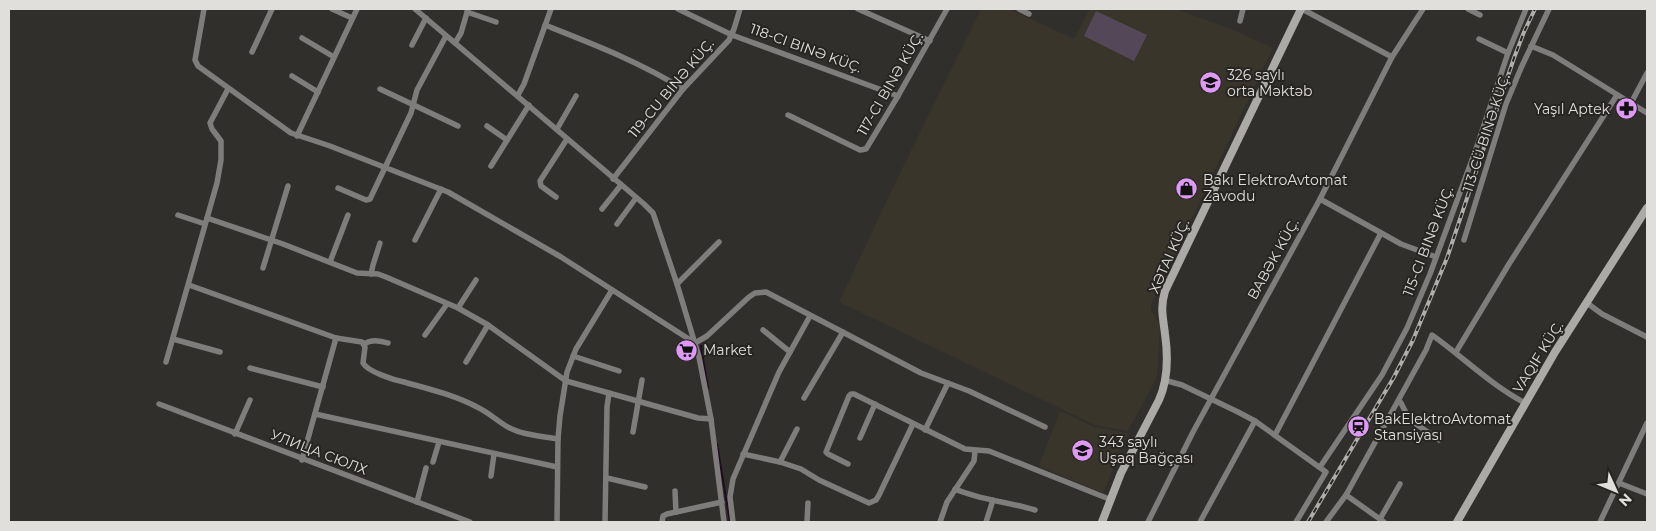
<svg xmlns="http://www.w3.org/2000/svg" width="1656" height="531" font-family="Montserrat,sans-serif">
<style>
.built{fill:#3a352b}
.green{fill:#544858}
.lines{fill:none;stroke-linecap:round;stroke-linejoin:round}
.stream{stroke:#1e0d23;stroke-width:2}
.street{stroke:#7f7d7b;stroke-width:5.5}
.secondary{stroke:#acaaa6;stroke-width:8}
.rail-casing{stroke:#afaeaa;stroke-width:4}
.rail{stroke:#272521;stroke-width:2;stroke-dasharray:5.5;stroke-linecap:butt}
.labels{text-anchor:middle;stroke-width:4;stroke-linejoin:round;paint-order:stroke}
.street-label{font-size:14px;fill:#e0dfdc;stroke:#272521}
.poi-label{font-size:14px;fill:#e0dfdc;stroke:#272521;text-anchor:start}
</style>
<rect width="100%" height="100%" fill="#312f2b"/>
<g class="built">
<path d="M981 9H1009L1074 39 1090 9H1176L1236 31 1273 48 1151 304V310L1159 323 1160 328 1157 377 1128 431 1095 425 839 302 901 171Z"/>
<path d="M1060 411 1094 427 1128 433 1103 493 1039 466Z"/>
</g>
<path class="green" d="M1096 11 1147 35 1134 61 1084 36Z"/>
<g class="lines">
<g class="stream">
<path d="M701 346 708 388"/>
<path d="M717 444 730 522"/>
</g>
<g class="street">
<path d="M204 9 195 60 198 66 291 133 330 146 448 192 561 257 695 343"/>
<path d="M332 9 352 18"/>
<path d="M415 9 644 204 653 213 677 284 699 357 711 419 724 522"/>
<path d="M678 9 732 35 898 96"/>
<path d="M858 9 930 41"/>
<path d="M1019 9 1029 14"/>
<path d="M1302 9 1392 57"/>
<path d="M1468 9 1480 15"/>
<path d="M467 12 496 22"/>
<path d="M1240 21 1243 9"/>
<path d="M545 25C593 44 640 62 683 89"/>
<path d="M302 38 334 57"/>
<path d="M1479 39 1508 53"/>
<path d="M455 43 461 33 468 9"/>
<path d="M412 45 426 18"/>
<path d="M1531 46 1553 55 1647 113"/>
<path d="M252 52 272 9"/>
<path d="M292 76 318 92"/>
<path d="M380 89 458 126"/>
<path d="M518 95 524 84 551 9"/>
<path d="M1631 103 1647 73"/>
<path d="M788 115 860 150 866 149 898 96 947 9"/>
<path d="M487 126 507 140"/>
<path d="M557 129 576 96"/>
<path d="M297 136 357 9"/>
<path d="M491 166 529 105"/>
<path d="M613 179 683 89 729 40 734 29 740 9"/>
<path d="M338 188 366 200 370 199 411 113 417 90 446 36"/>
<path d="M556 197 541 186 540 181 567 139"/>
<path d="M1320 199 1401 244 1436 257"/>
<path d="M602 209 621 185"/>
<path d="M178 215 205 224"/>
<path d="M207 218 283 244 357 273 378 274 386 277 458 308 488 325 566 381 698 418 711 419"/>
<path d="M617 224 636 198"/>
<path d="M415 240 441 189"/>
<path d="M1464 240 1506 104 1521 68 1549 9"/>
<path d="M330 262 348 215"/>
<path d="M263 268 288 186"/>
<path d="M371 274 373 265 380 243"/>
<path d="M677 284 719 242"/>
<path d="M189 285 336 338 362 342 365 347 363 363C368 372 394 380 404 382 429 389 454 395 477 407 488 412 496 420 506 426 521 435 541 436 558 439"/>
<path d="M1587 303 1602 314 1647 337"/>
<path d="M458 308 476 280"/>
<path d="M763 330 790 352"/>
<path d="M425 335 447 304"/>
<path d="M173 339 220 352"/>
<path d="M695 343 707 336 749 297 755 293 766 292 921 373 969 391 1045 427"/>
<path d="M364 344C372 339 379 341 388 343"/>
<path d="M1456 352 1509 264 1617 95"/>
<path d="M573 356 619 371"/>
<path d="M166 362 217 183 221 160V141L212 129 210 123 228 89"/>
<path d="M466 362 488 325"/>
<path d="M250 368 323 387"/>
<path d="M1164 380 1182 385 1238 412 1255 421 1326 472 1296 522"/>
<path d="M804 398 843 332"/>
<path d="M1399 401 1401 403 1409 419 1439 440"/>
<path d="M159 404 470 522"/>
<path d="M315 414 557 467"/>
<path d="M925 430 948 383"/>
<path d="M633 432 642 380"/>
<path d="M235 434 250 400"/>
<path d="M1275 435 1381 233"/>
<path d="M860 438 875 404"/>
<path d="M743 454 780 462 801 469 819 480 869 503 876 500 879 495 913 424"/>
<path d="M302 460 336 338"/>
<path d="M433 462 439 442"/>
<path d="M780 462 797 429"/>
<path d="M848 464 828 454 826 452 849 396 851 394H854L965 449 989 451 1109 499"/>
<path d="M1320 467 1382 375 1407 328 1430 274 1476 149 1508 53 1526 9"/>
<path d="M491 476 494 454"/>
<path d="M607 478 645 487"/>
<path d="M1619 483 1647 494"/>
<path d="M955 489C980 500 1009 502 1035 510"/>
<path d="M675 491 676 512"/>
<path d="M1346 495 1384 522"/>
<path d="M417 502 426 468"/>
<path d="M1380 519 1400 484"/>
<path d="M557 522 558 439 560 416 567 372 576 349 612 290"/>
<path d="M605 522 607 407 609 393"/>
<path d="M662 522 663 516 667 514 722 502"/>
<path d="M733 522 730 497 733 479 779 372 810 316"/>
<path d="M807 522 808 503"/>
<path d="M940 522 947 502 974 461 975 451"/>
<path d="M986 522 993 500"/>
<path d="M1148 522 1193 432 1320 199 1392 57 1423 9"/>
<path d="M1200 522 1255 421"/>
<path d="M1326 522 1346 495 1426 350 1432 335C1463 357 1491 385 1525 403"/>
<path d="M1600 522 1647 423"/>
</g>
<g class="secondary">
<path d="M1102 522 1121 473 1159 400C1168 380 1168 355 1165 334 1163 317 1160 308 1165 291L1301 9"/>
<path d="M1457 522 1555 352 1647 208"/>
</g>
<defs>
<path id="rail" d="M1308 522 1394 377 1413 340 1447 258 1514 58 1524 32 1535 9"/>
</defs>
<use href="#rail" class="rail-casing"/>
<use href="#rail" class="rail"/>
</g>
<defs>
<symbol id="school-disc" viewBox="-11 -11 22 22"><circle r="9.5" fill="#dd99f4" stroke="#272521"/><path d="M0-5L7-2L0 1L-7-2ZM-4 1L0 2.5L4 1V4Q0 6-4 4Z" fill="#111"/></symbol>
<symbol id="pharmacy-disc" viewBox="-11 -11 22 22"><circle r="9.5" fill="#dd99f4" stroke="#272521"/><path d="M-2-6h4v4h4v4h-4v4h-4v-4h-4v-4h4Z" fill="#111"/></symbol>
<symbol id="shop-disc" viewBox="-11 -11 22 22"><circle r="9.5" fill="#dd99f4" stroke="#272521"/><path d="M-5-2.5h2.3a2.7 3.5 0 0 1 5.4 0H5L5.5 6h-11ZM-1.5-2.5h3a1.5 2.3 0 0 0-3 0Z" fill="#111"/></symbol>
<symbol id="supermarket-disc" viewBox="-11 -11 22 22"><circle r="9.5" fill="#dd99f4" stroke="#272521"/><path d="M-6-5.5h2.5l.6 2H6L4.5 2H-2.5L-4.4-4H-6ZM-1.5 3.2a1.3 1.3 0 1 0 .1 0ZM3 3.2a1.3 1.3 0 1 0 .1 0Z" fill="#111"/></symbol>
<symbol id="station-disc" viewBox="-11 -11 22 22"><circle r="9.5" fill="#dd99f4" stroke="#272521"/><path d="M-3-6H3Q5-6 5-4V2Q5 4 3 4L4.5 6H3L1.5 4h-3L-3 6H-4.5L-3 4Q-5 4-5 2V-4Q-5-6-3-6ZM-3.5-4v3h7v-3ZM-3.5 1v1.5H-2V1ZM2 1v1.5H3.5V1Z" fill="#111"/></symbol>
</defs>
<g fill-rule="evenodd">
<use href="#school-disc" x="1198" y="70" width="25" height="25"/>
<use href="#pharmacy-disc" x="1614" y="96" width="25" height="25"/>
<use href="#shop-disc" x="1174" y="176" width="25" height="25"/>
<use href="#supermarket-disc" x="674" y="338" width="25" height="25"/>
<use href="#station-disc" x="1346" y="414" width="25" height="25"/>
<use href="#school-disc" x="1070" y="438" width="25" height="25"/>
</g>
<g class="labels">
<g class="street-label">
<text transform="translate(806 48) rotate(20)" y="5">118-CI BINƏ KÜÇ.</text>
<text transform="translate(890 84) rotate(-60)" y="5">117-CI BINƏ KÜÇ.</text>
<text transform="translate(671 88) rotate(-50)" y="5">119-CU BINƏ KÜÇ.</text>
<text transform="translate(1486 133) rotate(-72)" y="5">113-CÜ BINƏ KÜÇ.</text>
<text transform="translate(1428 241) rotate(-69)" y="5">115-CI BINƏ KÜÇ.</text>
<text transform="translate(1169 256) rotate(-66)" y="5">XƏTAI KÜÇ.</text>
<text transform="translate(1273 259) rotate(-61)" y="5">BABƏK KÜÇ.</text>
<text transform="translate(1538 357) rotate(-58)" y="5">VAQIF KÜÇ.</text>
<text transform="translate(319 452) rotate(21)" y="5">УЛИЦА СЮЛХ</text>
</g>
<g class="poi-label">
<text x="1227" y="80">326 saylı<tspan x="1227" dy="16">orta Məktəb</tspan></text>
<text x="1610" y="114" text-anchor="end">Yaşıl Aptek</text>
<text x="1203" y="185">Bakı ElektroAvtomat<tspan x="1203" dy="16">Zavodu</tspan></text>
<text x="703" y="355">Market</text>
<text x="1374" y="424">BakElektroAvtomat<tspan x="1374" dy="16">Stansiyası</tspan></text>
<text x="1099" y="447">343 saylı<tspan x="1099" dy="16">Uşaq Bağçası</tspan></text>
</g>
</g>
<rect width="1656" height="531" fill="none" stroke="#e0dfdc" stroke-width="20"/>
<g transform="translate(1616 491) rotate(134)" stroke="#272521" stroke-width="4" paint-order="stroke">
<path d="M0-4L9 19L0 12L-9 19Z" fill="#e0dfdc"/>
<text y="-8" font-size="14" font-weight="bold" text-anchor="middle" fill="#e0dfdc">N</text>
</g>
</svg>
